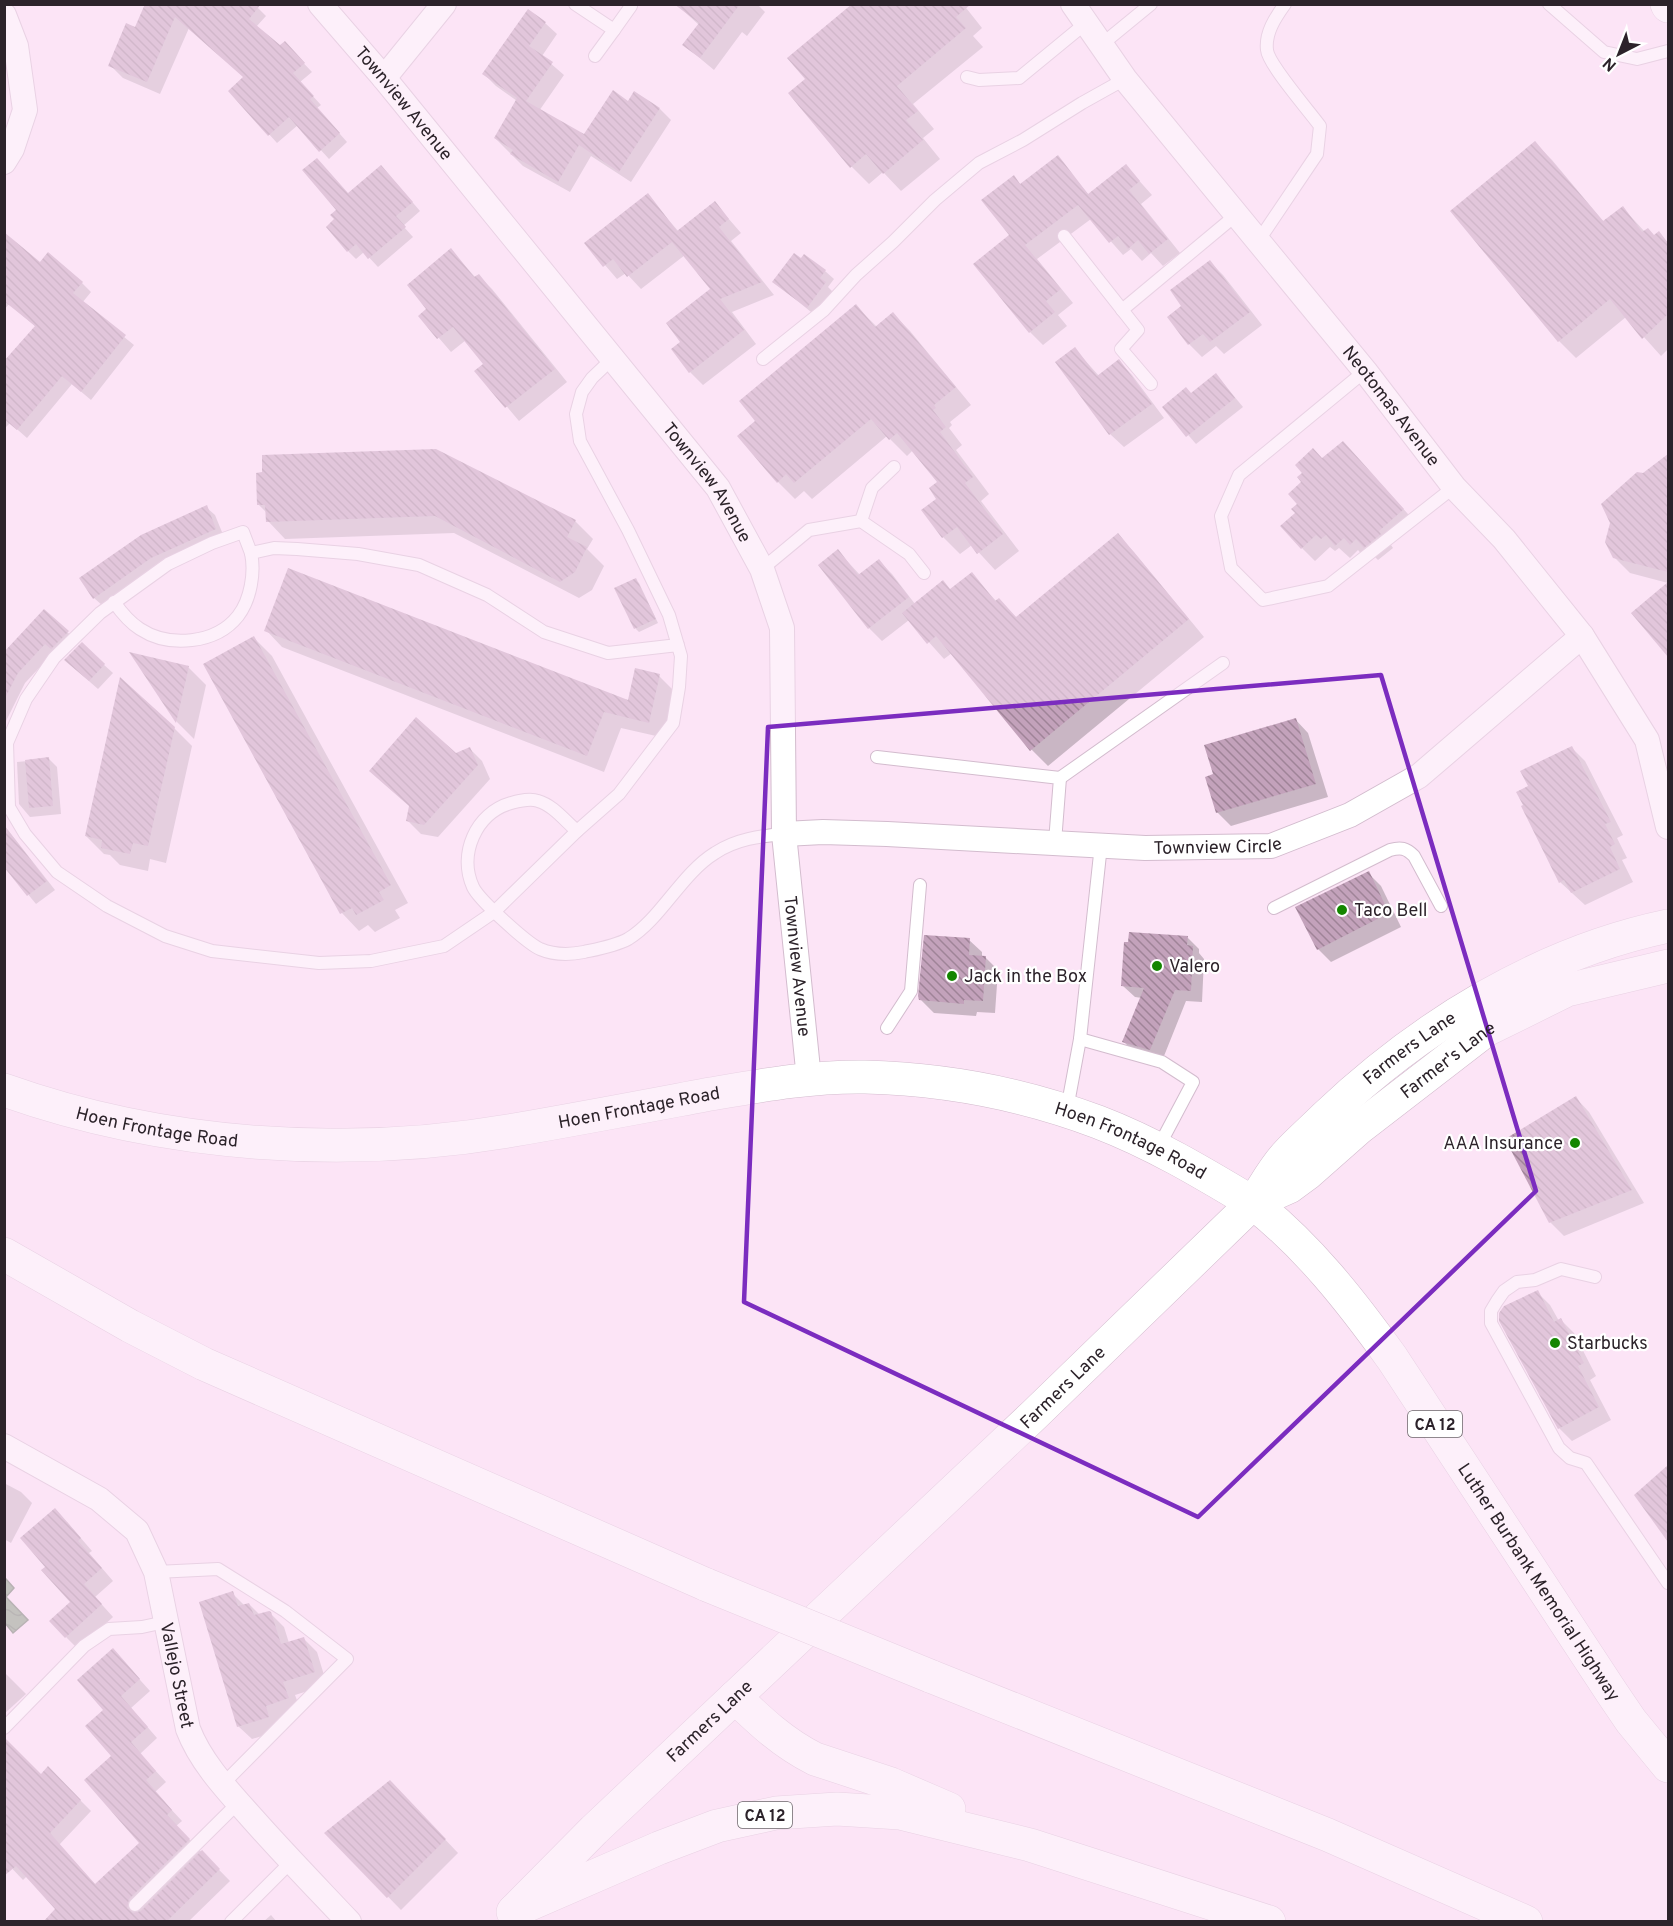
<svg xmlns="http://www.w3.org/2000/svg" width="1673" height="1926" font-family="Overpass,sans-serif">
<style>
.water{fill:url(#water-waves);stroke:#677664;stroke-width:1.5}
.shadow{fill:#0003}
.building{fill:url(#building-back-hatch)}
.lines{fill:none;stroke-linecap:round;stroke-linejoin:round}
.lane-casing{stroke:#d3bcce;stroke-width:14}
.street-casing{stroke:#d3bcce;stroke-width:26}
.secondary-casing{stroke:#d3bcce;stroke-width:34}
.primary-casing{stroke:#d3bcce;stroke-width:34}
.highway-casing{stroke:#d3bcce;stroke-width:34}
.lane{stroke:#fff;stroke-width:12}
.street{stroke:#fff;stroke-width:24}
.secondary{stroke:#fff;stroke-width:33}
.primary{stroke:#fff;stroke-width:33}
.highway{stroke:#fff;stroke-width:33}
.highway-bridge-casing{stroke:#d3bcce;stroke-width:34;stroke-linecap:butt}
.highway-bridge{stroke:#fff;stroke-width:33}
.marked{fill:none;stroke:#7b2cbf;stroke-width:4.5;stroke-linejoin:round}
.poi-dot{fill:#148600;stroke:#fff;stroke-width:2}
.labels{text-anchor:middle;stroke-width:4.5;stroke-linejoin:round;paint-order:stroke}
.shield{fill:#fff;stroke:#6b656a;stroke-width:1.5}
.shield-label{font-size:16px;font-weight:bold;fill:#2c232a}
.street-label{font-size:18px;fill:#2c232a;stroke:#fff}
.poi-label{font-size:18px;fill:#2c232a;stroke:#fff;text-anchor:start}
</style>
<defs>
<pattern id="water-waves" width="16" height="10" patternUnits="userSpaceOnUse" patternTransform="scale(1.5)"><rect width="16" height="10" fill="#809a7d"/><path d="M0 5q4-4 8 0t8 0" fill="none" stroke="#697d67"/></pattern>
<pattern id="building-back-hatch" width="6" height="6" patternUnits="userSpaceOnUse" patternTransform="scale(1.5)"><rect width="6" height="6" fill="#c3a2bb"/><path d="M-1 5l2 2M0 0l6 6M5-1l2 2" fill="none" stroke="#9f8498"/></pattern>
</defs>
<rect width="100%" height="100%" fill="#fce4f6"/>
<path class="water" d="M6 1579 14 1588 6 1597 28 1620 13 1633 5 1623 4 1581Z"/>
<g class="shadow">
<path d="M209 4 189 28 160 94 123 78 110 65 136 29Z"/>
<path d="M254 4 266 16 256 27 280 47 292 51 312 72 300 82 321 105 317 108 347 142 329 159 298 125 277 143 230 91 245 78 207 44Z"/>
<path d="M676 4H757L765 12 747 36 742 32 714 70 684 45 699 25Z"/>
<path d="M963 4 982 28 973 36 983 47 913 104 934 129 923 138 940 159 901 191 883 172 869 184 851 166 807 79Z"/>
<path d="M545 23 557 34 542 56 564 75 539 111 584 136 628 103 635 93 660 109 671 120 631 182 591 156 570 192 523 166 495 138 517 101 496 86 484 74Z"/>
<path d="M1535 143 1552 160 1604 222 1623 208 1645 232 1655 236 1658 233 1668 243V349L1661 356 1626 317 1576 358 1559 341Z"/>
<path d="M1057 157 1089 195 1126 166 1152 195 1141 204 1180 253 1163 266 1151 253 1142 261 1131 249 1123 255 1091 219 1037 259 1073 303 1058 315 1067 326 1043 345 1030 332 1011 236 1014 177 1021 185Z"/>
<path d="M389 175 420 211 403 226 413 237 378 267 364 252 356 259 348 251 336 220 338 210 348 195Z"/>
<path d="M647 195 679 232 715 203 741 233 731 241 774 295 732 312 756 344 703 385 690 372 683 342 712 290 685 255 641 289 626 273 617 279 586 243Z"/>
<path d="M4 234 41 264 82 283 91 292 82 303 134 345 91 400 72 384 27 438 10 423 4 429V363L36 327 9 304 4 310Z"/>
<path d="M451 250 476 278 479 276 492 289 567 382 519 421 477 371 485 364 466 340 451 352 420 316 428 309Z"/>
<path d="M1210 262 1223 275 1262 325 1224 354 1216 346 1202 357 1189 344 1184 307Z"/>
<path d="M825 271 834 279 828 287 833 292 816 316 774 282Z"/>
<path d="M856 306 877 327 893 314 910 331 971 405 950 422 952 425 949 428 962 445 956 450 989 494 981 501 1019 551 995 570 972 545 960 554 943 537 923 511 939 499V482L913 450 907 456 887 436 812 499 804 491 795 499 778 482 757 421Z"/>
<path d="M1075 349 1099 376 1119 361 1132 375 1164 418 1124 447 1110 434 1057 363Z"/>
<path d="M1224 384 1243 407 1196 444 1164 407Z"/>
<path d="M1356 456 1416 523 1391 545 1393 548 1378 560 1370 552 1364 557 1358 550 1350 558 1339 548 1335 551 1330 547 1315 561 1302 548 1297 513 1299 504 1323 460Z"/>
<path d="M1668 456V583L1630 573 1614 557 1643 475Z"/>
<path d="M258 504 575 521 593 539 587 549 604 566 592 590 579 598 454 533 285 539 268 521 267 513Z"/>
<path d="M206 507 215 515 224 537 103 606 94 598Z"/>
<path d="M1118 535 1134 552 1204 637 1048 766 1032 750 952 653 944 659 909 620 882 641 869 628 820 565 838 551 860 575 879 561 892 574 915 604 951 590 972 574 997 602 1017 618Z"/>
<path d="M635 580 639 583 658 623 639 632 636 629 616 589Z"/>
<path d="M1668 584V655L1633 613Z"/>
<path d="M44 611 77 641 55 651 25 683 4 725V651L6 652Z"/>
<path d="M266 630 629 702 659 676 676 693 665 738 621 728 604 772 282 647Z"/>
<path d="M254 638 272 656 408 903 395 910 400 918 375 932 368 925 359 931 342 913Z"/>
<path d="M82 645 113 673 98 689 74 668Z"/>
<path d="M132 654 188 667 206 685 194 739 177 722Z"/>
<path d="M1295 719 1308 733 1328 797 1231 826 1218 813 1207 777 1215 775Z"/>
<path d="M174 728 192 746 166 863 150 859 148 871 120 865 110 855 104 854 86 836Z"/>
<path d="M469 748 482 761 490 779 438 837 421 834 408 821 456 754Z"/>
<path d="M1572 748 1585 761 1623 835 1617 838 1627 858 1622 860 1633 882 1585 905 1560 882 1523 807 1530 787Z"/>
<path d="M49 759 57 767 61 814 30 817 19 804 17 762Z"/>
<path d="M4 825 55 890 36 904 4 865Z"/>
<path d="M1368 873 1381 886 1401 927 1331 962 1318 949Z"/>
<path d="M1187 937 1199 949V953L1204 959 1202 1002 1186 1001 1162 1061 1135 1053 1124 1042 1142 998 1135 997 1123 986Z"/>
<path d="M969 940 982 952V957H985L998 970 995 1013 977 1012 976 1016 934 1013 921 1000Z"/>
<path d="M1576 1098 1589 1112 1644 1203 1564 1236 1550 1222Z"/>
<path d="M1537 1292 1550 1305 1559 1321 1561 1320 1574 1333 1596 1376 1590 1380 1611 1420 1572 1441 1559 1428Z"/>
<path d="M1668 1467V1540L1636 1496Z"/>
<path d="M4 1483 21 1492 32 1503 11 1543 4 1539Z"/>
<path d="M67 1522 92 1551 89 1553 113 1581 95 1597 113 1617 78 1649 66 1637 72 1602 47 1567Z"/>
<path d="M232 1593 245 1606 249 1604 260 1615 270 1613 284 1627 289 1643 304 1639 317 1652 327 1685 295 1695 301 1711 278 1719 282 1730 252 1739 238 1726Z"/>
<path d="M123 1661 150 1691 131 1708 157 1738 140 1754 166 1782 155 1792 182 1821 176 1826 230 1881 188 1922H60L57 1909 27 1876 23 1880 4 1860 41 1776 48 1768 91 1811 59 1845 96 1885 141 1843 113 1756 105 1710Z"/>
<path d="M4 1672 26 1694 4 1714Z"/>
<path d="M403 1795 458 1853 401 1910 326 1833Z"/>
<path d="M271 1915 277 1922H263Z"/>
</g>
<g class="building">
<path d="M145 4H261L249 19 280 45 285 41 305 63 293 73 314 96 310 99 340 133 319 152 289 117 268 136 228 91 243 77 175 17 147 82 108 66 126 23 135 27Z"/>
<path d="M674 4H740L700 58 682 45 699 23Z"/>
<path d="M852 4H971L956 17 966 28 897 86 918 111 906 120 923 140 883 174 866 154 850 168 788 93 805 79 787 58Z"/>
<path d="M528 9 546 22 529 46 553 62 526 101 584 134 613 90 628 101 634 91 660 108 619 172 579 145 558 182 510 154 513 150 494 138 517 98 482 74Z"/>
<path d="M1535 141 1603 221 1623 206 1642 232 1648 228 1654 235 1659 231 1668 243V314L1642 339 1610 299 1558 342 1450 211Z"/>
<path d="M1058 155 1088 194 1126 164 1140 181 1129 190 1168 239 1149 254 1138 240 1128 249 1118 236 1109 243 1078 205 1025 245 1061 289 1046 301 1055 312 1029 333 973 264 1009 235 981 200 1014 175 1020 184Z"/>
<path d="M317 158 348 193 381 165 413 202 396 216 406 227 368 259 356 244 347 252 326 227 334 219 330 215 336 210 302 170Z"/>
<path d="M648 193 677 231 715 201 729 219 719 227 762 282 720 299 744 330 689 373 671 349 680 342 666 323 710 289 672 242 627 277 613 259 603 267 584 243Z"/>
<path d="M4 232 40 262 48 252 83 282 73 293 126 335 81 392 62 376 17 430 4 419V361L35 326 4 301Z"/>
<path d="M451 248 474 277 479 274 555 369 505 408 474 371 483 364 453 327 437 339 418 316 426 309 407 285Z"/>
<path d="M794 253 801 258 804 254 826 270 820 278 826 282 807 308 772 282Z"/>
<path d="M1210 260 1250 312 1210 342 1203 334 1188 345 1167 317 1181 306 1170 290Z"/>
<path d="M856 304 875 327 893 312 956 387 934 405 936 408 933 410 946 427 940 432 973 477 965 483 1003 534 977 554 957 527 942 538 921 510 936 499 929 488 937 482 897 433 889 440 871 419 794 483 786 474 777 483 737 436 755 421 739 401Z"/>
<path d="M1075 347 1097 376 1119 359 1152 404 1109 435 1055 362Z"/>
<path d="M1216 373 1235 398 1186 437 1162 407 1186 387 1191 393Z"/>
<path d="M1343 441 1404 509 1379 531 1381 534 1364 548 1356 539 1350 545 1344 538 1335 546 1326 535 1321 539 1316 535 1301 549 1280 526 1295 513 1291 509 1297 504 1288 494 1301 482 1297 477 1302 473 1295 465 1313 448 1322 458Z"/>
<path d="M436 449 576 520 567 537 587 547 575 572 560 582 435 516 266 522 265 505H257L256 473 262 472V455Z"/>
<path d="M1668 454V572L1613 558 1605 542 1610 523 1601 504 1637 472 1643 473Z"/>
<path d="M207 505 216 529 151 558 93 599 79 578 141 535Z"/>
<path d="M1118 533 1189 619 1030 751 936 636 927 644 902 613 943 580 950 589 972 572 995 601 999 598 1016 617Z"/>
<path d="M838 549 858 575 879 559 909 597 868 629 818 565Z"/>
<path d="M288 568 628 700 635 668 660 674 649 723 604 712 587 756 264 631Z"/>
<path d="M636 578 656 619 634 629 614 588Z"/>
<path d="M1668 582V657L1631 613Z"/>
<path d="M44 609 69 631 51 649 45 644 18 673 4 700V652Z"/>
<path d="M254 636 391 885 379 892 384 900 356 915 352 908 340 914 203 664Z"/>
<path d="M82 642 105 664 89 681 64 660Z"/>
<path d="M129 652 189 666 176 723Z"/>
<path d="M120 677 175 727 148 846 133 843 130 854 101 848 102 840 85 836Z"/>
<path d="M416 717 456 753 470 747 478 765 424 825 406 821 409 806 369 771Z"/>
<path d="M1296 718 1316 784 1216 813 1205 777 1213 774 1204 745Z"/>
<path d="M1572 746 1611 822 1605 824 1615 844 1610 847 1620 869 1571 893 1564 880 1559 883 1521 806 1523 805 1516 792 1528 786 1520 771Z"/>
<path d="M49 757 53 806 29 808 25 760Z"/>
<path d="M4 825 47 881 27 896 4 867Z"/>
<path d="M1369 871 1389 913 1317 950 1295 907Z"/>
<path d="M1129 932 1188 936 1187 945 1193 946 1191 991 1175 990 1150 1050 1122 1042 1144 988 1121 986 1124 942H1128Z"/>
<path d="M924 935 970 938 969 955 986 956 983 1001 964 1000V1004L919 1000 918 996Z"/>
<path d="M1576 1096 1632 1190 1549 1223 1505 1139Z"/>
<path d="M1538 1290 1554 1322 1561 1318 1584 1363 1578 1366 1599 1407 1558 1429 1499 1321V1313L1504 1306Z"/>
<path d="M1668 1465V1542L1634 1495Z"/>
<path d="M55 1508 81 1538 78 1541 102 1568 84 1584 102 1604 65 1638 49 1621 70 1602 41 1570 45 1567 20 1538Z"/>
<path d="M233 1591 238 1606 249 1603 254 1615 269 1611 271 1612 281 1644 304 1637 315 1672 283 1682 289 1698 266 1706 269 1717 237 1727 199 1602Z"/>
<path d="M113 1648 140 1679 121 1696 148 1727 131 1742 156 1771 146 1780 172 1810 167 1815 190 1839 129 1899 127 1908 133 1913 141 1911 202 1850 220 1869 166 1922H43L55 1909 16 1866 4 1876V1737L41 1774 48 1766 81 1800 50 1833 95 1884 139 1843 84 1780 111 1756 85 1726 103 1710 77 1680Z"/>
<path d="M390 1780 446 1839 387 1898 324 1833Z"/>
</g>
<g class="lines">
<defs>
<g id="lane">
<path d="M575 4 614 30 595 56"/>
<path d="M1549 4 1604 52 1637 59 1668 51"/>
<path d="M614 30 631 6"/>
<path d="M1101 45 1151 4"/>
<path d="M967 77 979 80 1019 78 1086 23"/>
<path d="M1064 236 1138 330 1121 349 1151 384"/>
<path d="M1259 240 1317 154 1320 126C1310 112 1268 64 1267 50 1265 33 1275 18 1285 4"/>
<path d="M1122 310 1236 215"/>
<path d="M613 358 592 378 582 392 576 414 580 441 628 530 669 615 681 656 679 687 673 723 619 794 577 831 494 912 444 946 371 961 319 963 212 951 165 936 107 906 57 872 25 834 9 807 7 743 26 699 54 658 100 613 168 564 212 543 243 532 251 553 274 548 297 549 358 554 419 565 487 595 544 632 608 653 678 645"/>
<path d="M763 359 824 310 856 275 893 242 935 200 979 163 1023 140 1082 103 1125 79"/>
<path d="M1365 371 1239 475 1221 516 1231 568 1263 600 1328 586 1454 487"/>
<path d="M861 521 872 488 894 467"/>
<path d="M762 569 809 530 861 521 909 554 924 573"/>
<path d="M114 602C121 612 129 622 140 629 169 648 216 644 238 616 251 599 255 572 251 553"/>
<path d="M877 757 1060 778 1055 842"/>
<path d="M1060 778 1223 663"/>
<path d="M577 831C565 821 553 805 538 801 530 798 519 801 511 803 476 813 458 854 473 887 479 900 527 943 540 949 554 955 569 955 584 952 598 949 615 946 628 939 661 919 681 874 715 853 736 839 760 836 784 834"/>
<path d="M1274 908 1390 850C1401 847 1406 848 1414 856L1441 906"/>
<path d="M887 1028 911 991 920 885"/>
<path d="M1080 1039 1162 1062 1193 1082 1158 1148"/>
<path d="M1067 1109 1080 1039 1101 845"/>
<path d="M1595 1277 1561 1269 1535 1280 1517 1282 1504 1291 1497 1301 1491 1311V1323L1559 1448 1570 1458 1586 1463 1668 1583"/>
<path d="M156 1572 218 1569 285 1611 347 1659 223 1784"/>
<path d="M4 1728 84 1646 109 1629 142 1627 165 1622"/>
<path d="M135 1905 238 1803"/>
<path d="M231 1922 291 1862"/>
</g>
<g id="street">
<path id="s1" d="M320 4 384 78 718 488 762 569 782 628 784 834 809 1079"/>
<path id="s2" d="M1073 4 1125 79 1365 371 1454 487 1504 539 1582 636 1647 740 1668 827"/>
<path d="M4 15 16 46 25 110 12 149 4 162"/>
<path d="M384 78 444 4"/>
<path id="s3" d="M784 834 823 832 887 834 1145 848 1271 846 1350 815 1419 776 1582 636"/>
<path id="s4" d="M4 1446 99 1499 137 1531 156 1572 188 1729C201 1763 228 1791 252 1818 283 1853 316 1887 349 1922"/>
</g>
<g id="secondary">
<path d="M1667 4 1668 6"/>
<path id="s5" d="M4 1090C164 1147 347 1159 514 1130 578 1119 641 1107 705 1095 758 1086 811 1076 865 1077 944 1079 1024 1094 1098 1122 1153 1143 1203 1173 1253 1203"/>
<path id="s6" d="M1253 1203C1264 1187 1273 1169 1287 1154 1299 1141 1313 1129 1326 1116 1421 1026 1539 953 1668 926"/>
<path id="s7" d="M1253 1203 1289 1187 1308 1173 1359 1128 1486 1030 1567 990 1668 966"/>
</g>
<g id="primary">
<path id="s8" d="M513 1912 594 1830 1034 1415 1253 1203"/>
</g>
<g id="highway">
<path id="s9" d="M1253 1203C1308 1246 1351 1301 1392 1358L1612 1693 1631 1721 1668 1766"/>
<path d="M4 1254 130 1326 204 1364 707 1585"/>
<path d="M930 1676 1328 1835 1526 1922"/>
<path d="M735 1697C760 1721 783 1743 815 1759L891 1784 949 1809"/>
<path d="M514 1911 659 1848 717 1826 776 1813 837 1809 900 1813 1030 1845 1269 1922"/>
</g>
</defs>
<use href="#lane" class="lane-casing"/>
<use href="#street" class="street-casing"/>
<use href="#secondary" class="secondary-casing"/>
<use href="#primary" class="primary-casing"/>
<use href="#highway" class="highway-casing"/>
<use href="#lane" class="lane"/>
<use href="#street" class="street"/>
<use href="#secondary" class="secondary"/>
<use href="#primary" class="primary"/>
<use href="#highway" class="highway"/>
<defs>
<path id="highway-bridge" d="M707 1585 930 1676"/>
</defs>
<use href="#highway-bridge" class="highway-bridge-casing"/>
<use href="#highway-bridge" class="highway-bridge"/>
</g>
<path d="M0 0H1673V1926H0ZM1381 675 1536 1191 1198 1517 744 1302 768 727Z" fill="#fce4f6" fill-opacity=".55" fill-rule="evenodd"/>
<path class="marked" d="M1381 675 1536 1191 1198 1517 744 1302 768 727Z"/>
<g class="poi-dot">
<circle cx="1342" cy="910" r="6"/>
<circle cx="1157" cy="966" r="6"/>
<circle cx="952" cy="976" r="6"/>
<circle cx="1575" cy="1143" r="6"/>
<circle cx="1555" cy="1343" r="6"/>
</g>
<g class="labels">
<g class="shield">
<rect x="1408" y="1411" width="54" height="26" rx="4.5"/>
<rect x="738" y="1802" width="54" height="26" rx="4.5"/>
</g>
<g class="shield-label">
<text x="1435" y="1430">CA 12</text>
<text x="765" y="1821">CA 12</text>
</g>
<g class="street-label">
<text dy="6" stroke="none"><textPath href="#s1" startOffset="130">Townview Avenue</textPath></text>
<text dy="6" stroke="none"><textPath href="#s2" startOffset="513">Neotomas Avenue</textPath></text>
<text dy="6" stroke="none"><textPath href="#s1" startOffset="616">Townview Avenue</textPath></text>
<text dy="6" stroke="none"><textPath href="#s3" startOffset="434">Townview Circle</textPath></text>
<text dy="6" stroke="none"><textPath href="#s1" startOffset="1120">Townview Avenue</textPath></text>
<text dy="6" stroke="none"><textPath href="#s6" startOffset="222">Farmers Lane</textPath></text>
<text dy="6" stroke="none"><textPath href="#s7" startOffset="243">Farmer's Lane</textPath></text>
<text dy="6" stroke="none"><textPath href="#s5" startOffset="644">Hoen Frontage Road</textPath></text>
<text dy="6" stroke="none"><textPath href="#s5" startOffset="158">Hoen Frontage Road</textPath></text>
<text dy="6" stroke="none"><textPath href="#s5" startOffset="1148">Hoen Frontage Road</textPath></text>
<text dy="6" stroke="none"><textPath href="#s8" startOffset="760">Farmers Lane</textPath></text>
<text dy="6" stroke="none"><textPath href="#s9" startOffset="477">Luther Burbank Memorial Highway</textPath></text>
<text dy="6" stroke="none"><textPath href="#s4" startOffset="309">Vallejo Street</textPath></text>
<text dy="6" stroke="none"><textPath href="#s8" startOffset="274">Farmers Lane</textPath></text>
</g>
<g class="poi-label">
<text x="1354" y="916">Taco Bell</text>
<text x="1169" y="972">Valero</text>
<text x="964" y="982">Jack in the Box</text>
<text x="1563" y="1149" text-anchor="end">AAA Insurance</text>
<text x="1567" y="1349">Starbucks</text>
</g>
</g>
<rect width="1673" height="1926" fill="none" stroke="#2c232a" stroke-width="12"/>
<g transform="translate(1619 54) rotate(222)" stroke="#ffffff" stroke-width="4.5" paint-order="stroke">
<path d="M0-4.5L10 22L0 15L-10 22Z" fill="#2c232a"/>
<text y="-9" font-size="16" font-weight="bold" text-anchor="middle" fill="#2c232a">N</text>
</g>
</svg>
